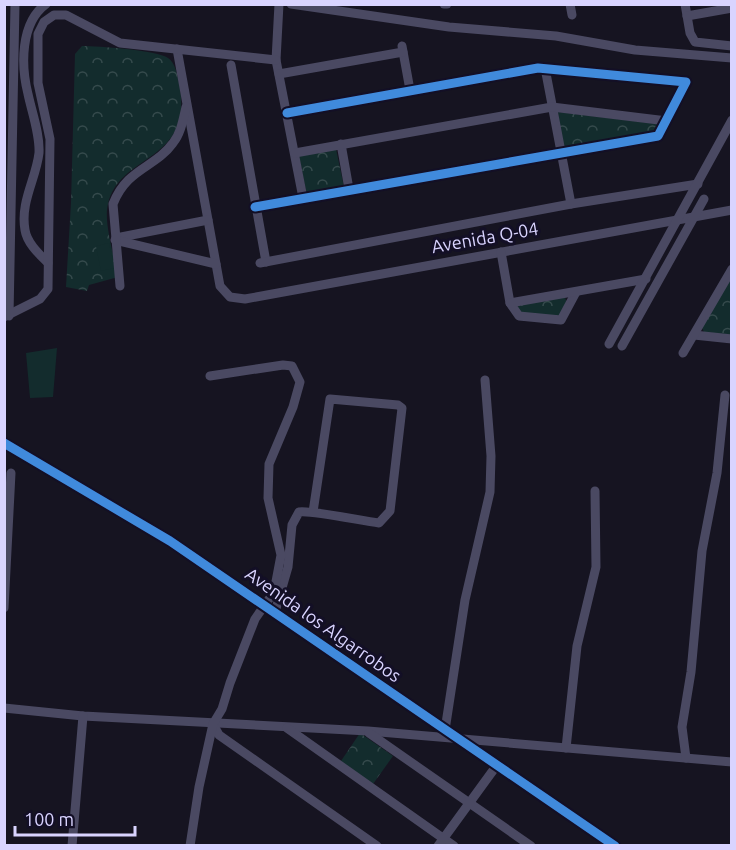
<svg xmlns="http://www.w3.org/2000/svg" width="736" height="850" font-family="Ubuntu,sans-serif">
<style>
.forest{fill:url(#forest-crowns)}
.pitch{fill:#132c2d}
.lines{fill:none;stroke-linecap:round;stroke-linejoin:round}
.minor{stroke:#4a4962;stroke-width:9}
.cycleway-casing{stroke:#130f26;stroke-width:13}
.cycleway{stroke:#408adc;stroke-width:9}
.labels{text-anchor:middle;stroke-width:6;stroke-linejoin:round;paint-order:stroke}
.street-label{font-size:18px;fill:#d9d4ff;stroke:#130f26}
</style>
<defs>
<pattern id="forest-crowns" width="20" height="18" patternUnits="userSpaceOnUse" patternTransform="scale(1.5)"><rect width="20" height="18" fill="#132c2d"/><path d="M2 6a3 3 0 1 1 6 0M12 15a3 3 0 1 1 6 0" fill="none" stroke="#354a4c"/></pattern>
</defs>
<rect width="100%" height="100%" fill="#161421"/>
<g class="forest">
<path d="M82 46C97 46 157 50 168 58 175 63 177 73 179 82 195 164 120 152 108 204 103 222 115 258 118 277L89 285 87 291 66 287 71 203 75 54Z"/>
<path d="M558 112 659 124 660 128 656 133 565 149 562 145Z"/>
<path d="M336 149 344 187 307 196 299 156Z"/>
<path d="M731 274V335L704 332 702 328Z"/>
<path d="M564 295 567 303 560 317 520 314 517 308 519 305Z"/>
<path d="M360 733 393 756 373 784 341 761Z"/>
</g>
<g class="pitch">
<path d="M109 243 115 268 101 271 96 246Z"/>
<path d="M57 348 53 397 30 398 26 353Z"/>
</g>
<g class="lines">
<g class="minor">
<path d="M46 4C20 23 21 66 28 94 32 113 40 134 39 153 36 179 20 202 25 230 27 243 39 254 48 263"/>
<path d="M279 4 276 60 303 198"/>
<path d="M291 4 449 27 556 36 635 50 732 58"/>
<path d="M444 4H447"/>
<path d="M570 4 572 15"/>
<path d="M685 4 690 33 695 42 732 46"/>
<path d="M687 16 732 8"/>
<path d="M402 46 410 90"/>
<path d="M177 49 220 286 230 297 245 299 732 210"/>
<path d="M231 65 266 262"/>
<path d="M545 68 571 204"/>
<path d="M279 74 403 52"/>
<path d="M341 144 349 189"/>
<path d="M295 153 552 107 667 121"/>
<path d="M255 207 658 136 686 82 538 68 287 113"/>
<path d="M116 238 208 220"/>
<path d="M115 240 216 264"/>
<path d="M501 252 510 303 519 316 561 320 576 292"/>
<path d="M260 263 571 204 698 184"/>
<path d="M120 286 113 204C127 168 155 168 173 143 181 133 183 120 186 107"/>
<path d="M510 303 646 279"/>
<path d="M9 316 15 4"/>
<path d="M4 317 40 299 48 289 50 139 38 83V34L44 22 54 15H66L120 43 276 60"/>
<path d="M694 335 732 339"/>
<path d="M609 344 732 120"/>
<path d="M622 346 704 199"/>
<path d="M683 353 732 269"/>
<path d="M4 443 170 541 615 846"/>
<path d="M4 608 11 473"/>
<path d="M275 612 288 567 292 525 299 512C312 510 362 521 379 523L390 511 402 408 398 405 330 399 313 512"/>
<path d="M4 708 83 716 368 731 732 762"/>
<path d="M213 724 219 735 377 846"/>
<path d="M287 728 454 846"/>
<path d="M445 730 465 600 490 492 491 456 485 380"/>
<path d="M369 733 531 846"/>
<path d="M566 748 577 646 596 567 595 491"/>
<path d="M686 758 682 727 691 672 702 551 717 473 725 395"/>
<path d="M72 846 83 716"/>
<path d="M190 846 199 787 213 724 222 709 230 683 255 619 274 592 281 555 268 498 269 464 293 407 300 382 292 366 283 365 210 376"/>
<path d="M438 846 497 765"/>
</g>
<defs>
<g id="cycleway">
<path d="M255 207 658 136 686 82 538 68 287 113"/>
<path d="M4 443 170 541 615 846"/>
</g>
</defs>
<use href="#cycleway" class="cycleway-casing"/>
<use href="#cycleway" class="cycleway"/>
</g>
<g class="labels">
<g class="street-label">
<text transform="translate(485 238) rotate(-10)" y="6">Avenida Q-04</text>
<text transform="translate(323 625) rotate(35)" y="6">Avenida los Algarrobos</text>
</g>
</g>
<rect width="736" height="850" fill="none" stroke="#d9d4ff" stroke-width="12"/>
<path d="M15 826v9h120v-9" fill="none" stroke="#d9d4ff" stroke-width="3"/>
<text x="24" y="826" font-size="18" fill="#d9d4ff" stroke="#130f26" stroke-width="4.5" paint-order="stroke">100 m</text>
</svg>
